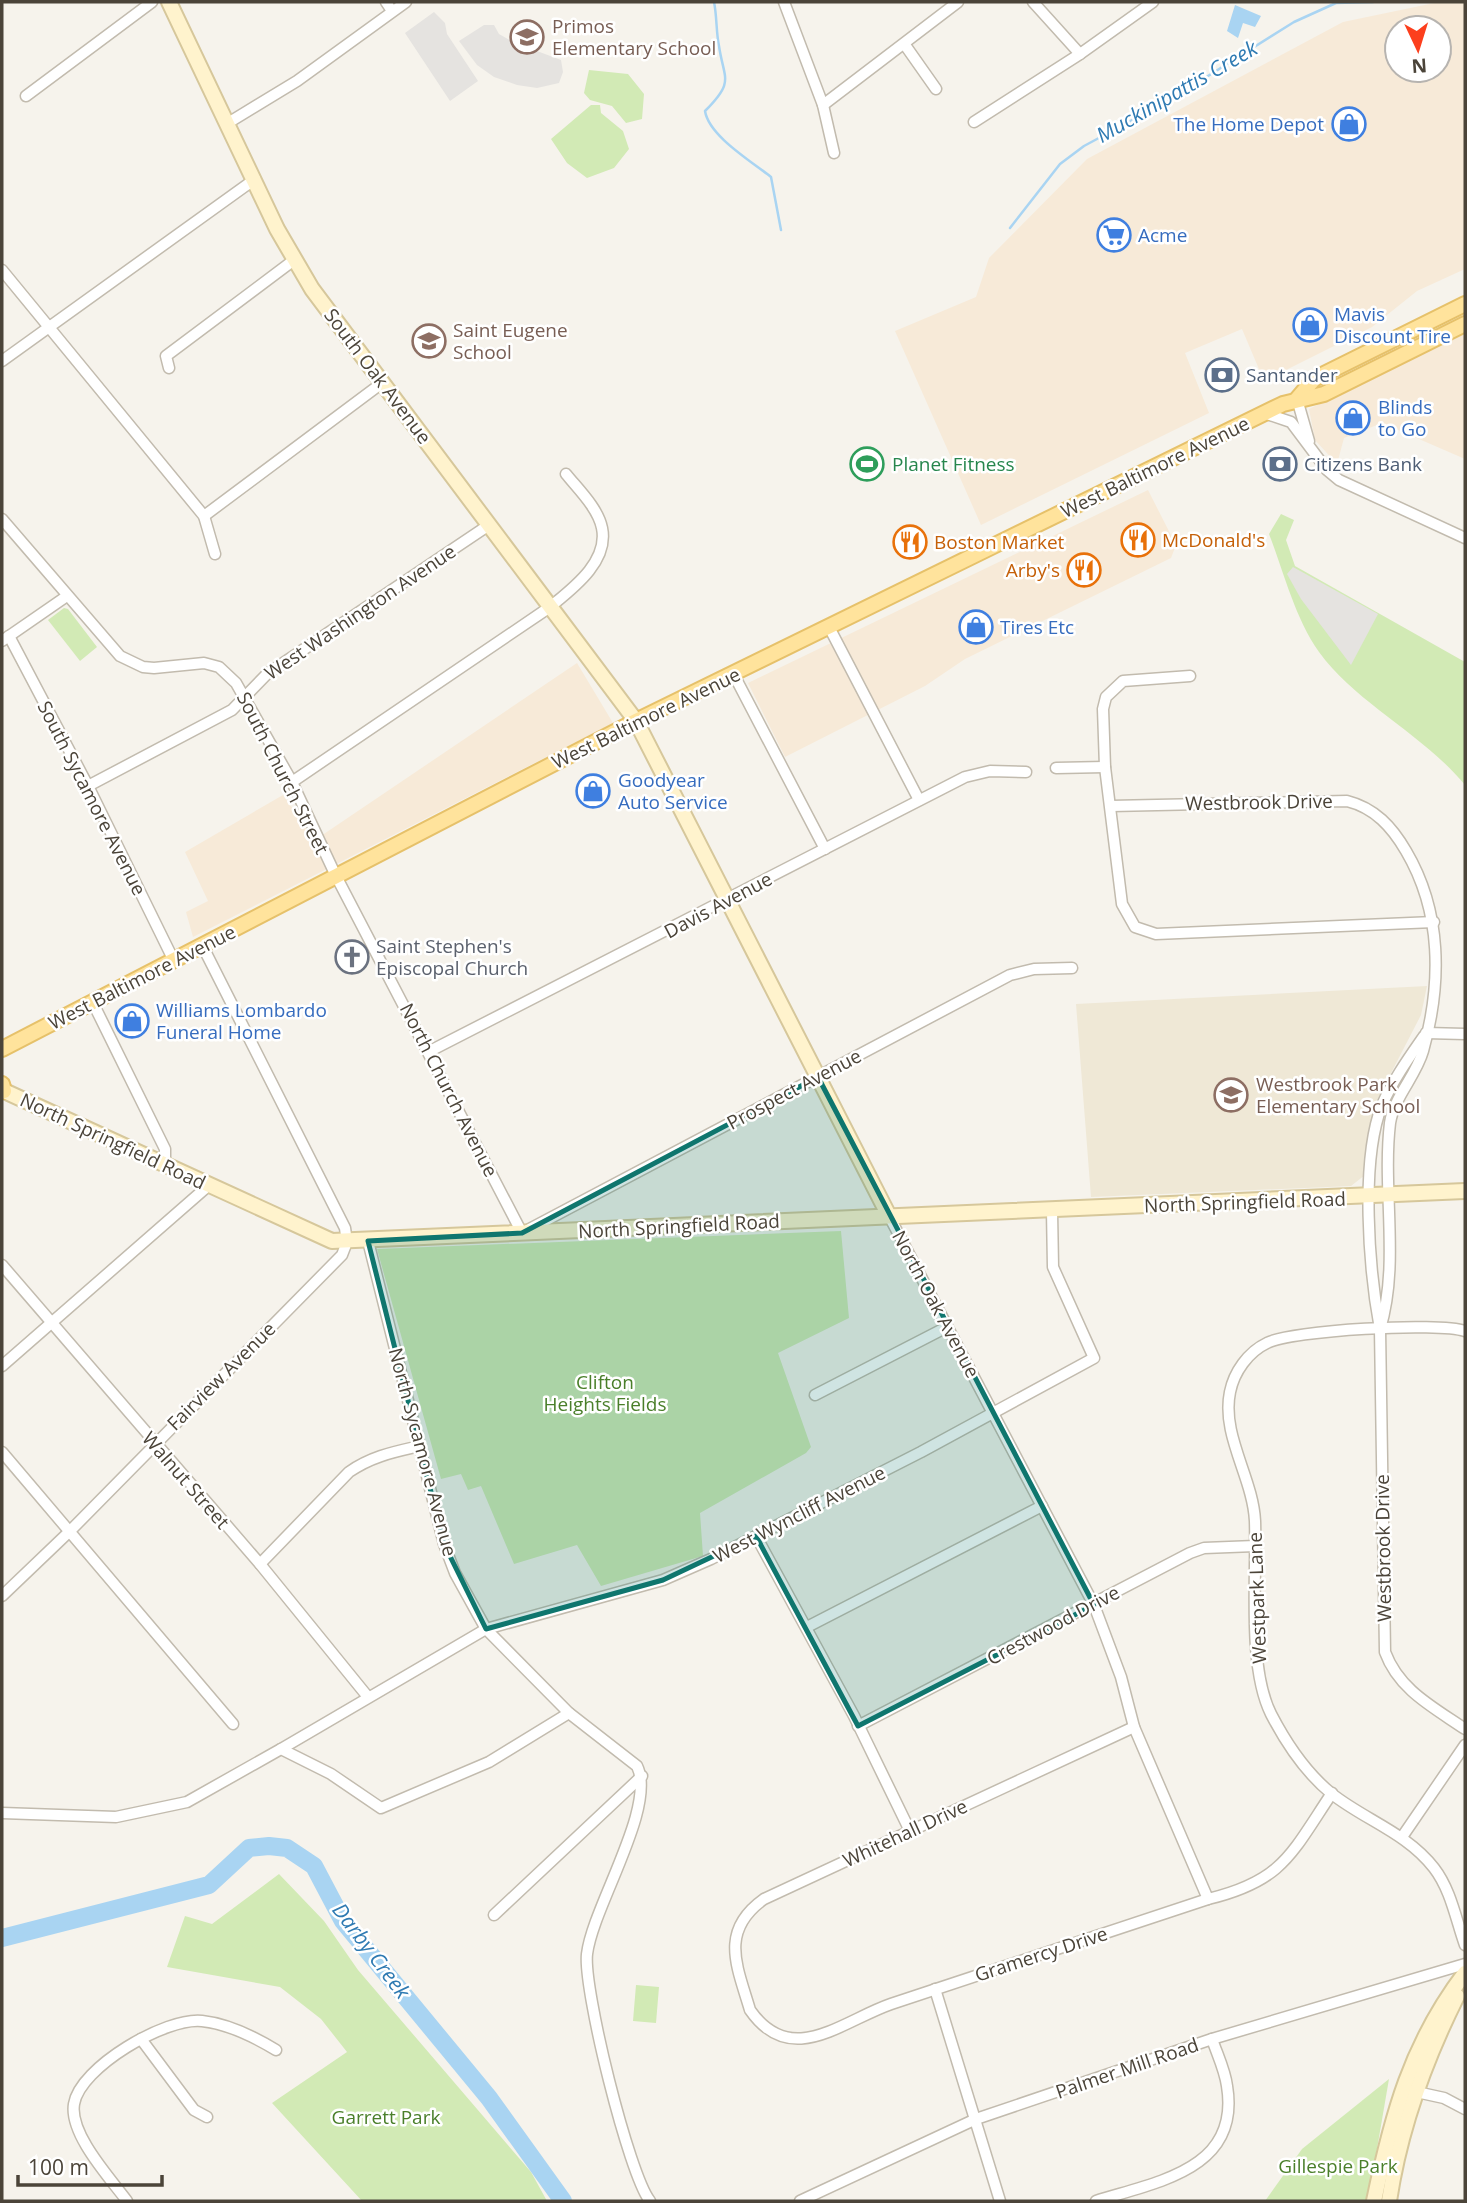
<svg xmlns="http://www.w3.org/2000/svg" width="1467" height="2203" font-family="'Open Sans',sans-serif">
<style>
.commercial{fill:#f7ead8;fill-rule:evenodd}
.education{fill:#efe8d6}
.green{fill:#d2eab5}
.parking{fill:#e5e3e0}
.water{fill:#a9d4f2}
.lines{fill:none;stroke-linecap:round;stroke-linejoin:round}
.stream{stroke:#a9d4f2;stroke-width:2.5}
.river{stroke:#a9d4f2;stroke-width:18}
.street-casing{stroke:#c2bbae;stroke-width:13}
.secondary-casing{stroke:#d6c79b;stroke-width:18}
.primary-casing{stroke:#e6c16a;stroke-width:18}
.street{stroke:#fff;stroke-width:10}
.secondary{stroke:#fff3cd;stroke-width:14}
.primary{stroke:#ffe39c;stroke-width:14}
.marked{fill:#0f766e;fill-opacity:0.2;stroke:#0f766e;stroke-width:5;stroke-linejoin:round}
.labels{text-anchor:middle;stroke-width:5;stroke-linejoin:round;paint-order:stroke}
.education-label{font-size:19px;fill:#785e54;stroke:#fff;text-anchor:start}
.shop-label{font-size:19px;fill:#366cbe;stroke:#fff;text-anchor:start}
.service-label{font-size:19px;fill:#4e5e75;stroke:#fff;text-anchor:start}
.street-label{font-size:19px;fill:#4b4439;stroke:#fff}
.leisure-label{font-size:19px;fill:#27864d;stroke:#fff;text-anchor:start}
.food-label{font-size:19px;fill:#c56008;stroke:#fff;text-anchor:start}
.worship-label{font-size:19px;fill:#5b616d;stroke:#fff;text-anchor:start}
.park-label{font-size:19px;fill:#4a7f2a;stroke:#fff}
.water-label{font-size:21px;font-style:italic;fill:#2e7ab2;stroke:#fff}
</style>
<rect width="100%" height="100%" fill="#f6f3ec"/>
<g class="commercial">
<path d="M1439 2H1465V269L1417 291 1372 327 1264 381 1242 329 1185 353 1209 413 981 525 895 331 976 297 989 258 1087 159 1343 22ZM1397 28H1439V70H1397Z"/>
<path d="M1465 334V459L1382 423 1344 438 1337 464 1315 440 1309 409Z"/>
<path d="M1148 490 1176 545 1171 558 965 659 925 686 785 757 748 683Z"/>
<path d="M577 663 613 723 193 937 186 912 208 901 185 852 283 795 315 840Z"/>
</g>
<path class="education" d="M1427 986 1421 1015 1375 1104 1365 1175 1351 1186 1091 1197 1076 1004Z"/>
<g class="green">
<path d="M589 70 628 74 644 94 642 119 626 123 612 106 590 100 584 93Z"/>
<path d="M591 105H600L601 113 623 131 629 149 614 168 587 178 567 163 551 139Z"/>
<path d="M1281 514 1294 520 1286 540 1295 566 1465 662V785C1423 734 1357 704 1319 652 1295 618 1284 573 1269 534Z"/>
<path d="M64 608 68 609 97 647 80 661 48 620Z"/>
<path d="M841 1231 849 1318 778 1353 811 1447 806 1453 700 1513 703 1556 601 1586 577 1545 514 1564 481 1486 468 1490 461 1474 441 1479 377 1249Z"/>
<path d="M279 1874 324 1921 358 1970 531 2172 547 2201H362L272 2103 347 2052 321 2019 280 1987 167 1967 185 1916 212 1924Z"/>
<path d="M636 1985 659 1987 656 2023 633 2021Z"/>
<path d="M1389 2079 1368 2201H1265L1302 2149Z"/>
</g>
<g class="parking">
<path d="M434 12 445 23 447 34 478 81 450 101 405 33Z"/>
<path d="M484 25H494L499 34 513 42 561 60 563 72 559 83 537 88 517 85 494 77 477 65 459 41Z"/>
<path d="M1293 567 1378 614 1351 665 1301 599 1287 574Z"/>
</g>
<path class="water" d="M1235 5 1261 16 1255 27 1243 23 1238 38 1227 31Z"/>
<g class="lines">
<g class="stream">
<path d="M714 2C717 16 716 32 719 46 724 80 735 81 705 111 709 136 751 161 771 177L781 230"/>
<path d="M1010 228 1060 164 1084 146 1173 98 1294 22 1336 3 1373 2"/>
</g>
<path class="river" d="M2 1938 209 1885 249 1848 269 1846 287 1848 314 1866 343 1921 489 2098 563 2201"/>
<defs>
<g id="street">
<path d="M386 2 392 11"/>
<path d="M784 2 823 105 834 153"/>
<path d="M1033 2 1080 54"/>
<path d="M905 45 936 89"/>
<path d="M26 96 152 2"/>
<path d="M823 105 958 2"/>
<path d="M974 122 1080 54 1153 2"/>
<path d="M228 123 297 81 406 2"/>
<path d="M2 270 204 516 215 554"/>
<path d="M2 361 255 179"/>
<path d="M169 368 166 356 294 260"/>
<path d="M1297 399 1309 441"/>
<path d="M1264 413 1291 422 1327 470 1339 480 1465 538"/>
<path d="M204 516 382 383"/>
<path d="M2 519 120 656 143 667 154 668 204 663 219 667 236 683 292 782 335 874 522 1233 1010 975 1034 969 1072 968"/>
<path d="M829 627 919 800"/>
<path d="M9 636 88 786 174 961"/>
<path d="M2 641 67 596"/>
<path d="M734 675 825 849"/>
<path d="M1190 676 1123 681 1106 697 1103 709 1105 767 1122 904 1135 927 1156 934 1434 922"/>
<path d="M1056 768 1105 767"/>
<path d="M292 782 550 607C572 589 609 562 602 528 598 508 578 489 566 474"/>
<path d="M88 786 232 710 267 674 489 525"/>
<path d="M1111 806 1347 801C1375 808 1392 827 1406 851 1442 912 1442 983 1423 1051 1416 1076 1394 1097 1390 1123 1382 1191 1400 1263 1380 1329"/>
<path d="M93 1003 165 1149V1164"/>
<path d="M1426 1033 1465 1034"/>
<path d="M1424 1036C1408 1059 1393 1080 1382 1105 1360 1161 1369 1270 1380 1329L1385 1652C1399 1690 1433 1707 1465 1729"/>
<path d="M430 1051 965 777 990 771 1026 772"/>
<path d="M889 1216 1094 1605 1121 1677 1134 1727 1208 1899"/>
<path d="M368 1241 444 1544 455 1573 486 1629 569 1713 637 1766C657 1807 593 1906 587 1954 583 1989 629 2175 650 2201"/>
<path d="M2 1265 260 1564 368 1697"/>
<path d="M1465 1331C1438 1322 1292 1330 1267 1343 1248 1352 1234 1372 1230 1392 1221 1435 1253 1478 1255 1521 1257 1576 1247 1666 1271 1714 1286 1743 1306 1773 1332 1794 1365 1820 1407 1833 1434 1868 1451 1890 1456 1920 1465 1945"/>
<path d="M2 1366 208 1186"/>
<path d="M815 1395 947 1327"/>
<path d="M2 1452 233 1724"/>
<path d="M756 1536 854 1716 910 1831"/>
<path d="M260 1564 349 1472C372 1456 394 1452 420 1446"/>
<path d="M2 1596 70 1531 342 1255 347 1242 345 1228 203 947"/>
<path d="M807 1627 1042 1506"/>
<path d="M858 1726 1190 1553 1204 1548 1255 1546"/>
<path d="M1134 1727 764 1899C719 1931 737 1966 750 2010 791 2069 842 2021 891 2004L1208 1899C1283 1881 1291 1854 1332 1793"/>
<path d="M281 1749 486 1629 663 1580 711 1559 921 1452 1094 1358 1053 1267 1052 1211"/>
<path d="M2 1813 116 1817 187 1802 281 1749 331 1774 381 1808 489 1762 569 1713"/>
<path d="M1402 1837 1465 1745"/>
<path d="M494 1915 642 1776"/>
<path d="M935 1989 1000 2201"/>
<path d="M141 2039 194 2110 207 2117"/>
<path d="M1412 2091 1444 2098 1465 2109"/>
<path d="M127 2201C110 2178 69 2134 74 2104 80 2067 166 2017 202 2021 229 2024 253 2036 276 2050"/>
<path d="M800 2201 976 2119 1212 2039 1465 1964"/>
<path d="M1096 2201C1156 2182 1241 2170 1227 2086 1225 2070 1217 2054 1212 2039"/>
</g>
<g id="secondary">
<path d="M169 2 277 229 312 289 636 721 889 1216"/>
<path d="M2 1090 332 1241 1465 1191"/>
<path d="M1374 2201C1392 2115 1411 2044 1465 1973"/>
<path d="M1389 2201C1400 2128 1424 2062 1457 1996"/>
</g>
<g id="primary">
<path d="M1297 399 1314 379 1465 304"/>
<path d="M2 1049 636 721 1283 404 1324 394 1465 324"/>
<path d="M2 1084 4 1091"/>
</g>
</defs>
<use href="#street" class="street-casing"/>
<use href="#secondary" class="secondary-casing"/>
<use href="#primary" class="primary-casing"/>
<use href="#street" class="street"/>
<use href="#secondary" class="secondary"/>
<use href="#primary" class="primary"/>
</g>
<path class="marked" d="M818 1077 1094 1605 858 1726 756 1536 663 1580 486 1629 444 1544 368 1241 522 1233Z"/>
<defs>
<symbol id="school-ring" viewBox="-11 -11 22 22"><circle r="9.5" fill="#fff" stroke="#8d6e63" stroke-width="1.5"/><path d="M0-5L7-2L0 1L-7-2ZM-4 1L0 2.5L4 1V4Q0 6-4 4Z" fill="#8d6e63"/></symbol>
<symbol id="shop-ring" viewBox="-11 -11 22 22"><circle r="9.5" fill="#fff" stroke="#3f7fe0" stroke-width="1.5"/><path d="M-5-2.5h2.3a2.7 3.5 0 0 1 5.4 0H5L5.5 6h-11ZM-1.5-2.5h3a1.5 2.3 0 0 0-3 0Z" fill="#3f7fe0"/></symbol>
<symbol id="supermarket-ring" viewBox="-11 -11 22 22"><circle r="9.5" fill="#fff" stroke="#3f7fe0" stroke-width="1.5"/><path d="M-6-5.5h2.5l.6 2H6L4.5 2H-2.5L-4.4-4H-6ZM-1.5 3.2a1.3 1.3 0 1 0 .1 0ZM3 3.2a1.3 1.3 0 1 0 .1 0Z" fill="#3f7fe0"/></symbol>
<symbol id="bank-ring" viewBox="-11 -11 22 22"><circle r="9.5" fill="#fff" stroke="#5c6f8a" stroke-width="1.5"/><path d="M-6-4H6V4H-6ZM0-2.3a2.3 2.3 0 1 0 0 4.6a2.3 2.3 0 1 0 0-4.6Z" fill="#5c6f8a"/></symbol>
<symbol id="stadium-ring" viewBox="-11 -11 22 22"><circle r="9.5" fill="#fff" stroke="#2e9e5b" stroke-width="1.5"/><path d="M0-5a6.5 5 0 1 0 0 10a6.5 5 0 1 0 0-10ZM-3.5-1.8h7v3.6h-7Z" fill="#2e9e5b"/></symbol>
<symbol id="restaurant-ring" viewBox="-11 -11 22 22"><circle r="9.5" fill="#fff" stroke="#e8710a" stroke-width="1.5"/><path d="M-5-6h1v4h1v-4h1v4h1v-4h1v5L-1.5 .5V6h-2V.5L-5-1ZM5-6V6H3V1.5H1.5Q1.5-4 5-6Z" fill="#e8710a"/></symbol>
<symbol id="church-ring" viewBox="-11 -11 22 22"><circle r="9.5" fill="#fff" stroke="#6b7280" stroke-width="1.5"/><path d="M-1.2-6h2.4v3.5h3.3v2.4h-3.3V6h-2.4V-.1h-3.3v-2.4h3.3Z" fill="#6b7280"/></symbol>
</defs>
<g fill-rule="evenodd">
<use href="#school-ring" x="508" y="18" width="38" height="38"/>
<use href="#shop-ring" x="1330" y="105" width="38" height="38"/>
<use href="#supermarket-ring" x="1095" y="216" width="38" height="38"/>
<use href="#shop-ring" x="1291" y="306" width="38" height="38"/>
<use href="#school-ring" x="410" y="322" width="38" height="38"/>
<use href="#bank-ring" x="1203" y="356" width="38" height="38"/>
<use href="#shop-ring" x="1334" y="399" width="38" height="38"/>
<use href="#stadium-ring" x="848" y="445" width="38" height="38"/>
<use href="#bank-ring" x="1261" y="445" width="38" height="38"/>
<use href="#restaurant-ring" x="1119" y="521" width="38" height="38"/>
<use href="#restaurant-ring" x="891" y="523" width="38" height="38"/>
<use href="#restaurant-ring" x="1065" y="551" width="38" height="38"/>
<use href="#shop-ring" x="957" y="608" width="38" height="38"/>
<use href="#shop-ring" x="574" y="772" width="38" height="38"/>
<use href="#church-ring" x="333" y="938" width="38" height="38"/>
<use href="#shop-ring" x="113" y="1002" width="38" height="38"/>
<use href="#school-ring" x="1212" y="1076" width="38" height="38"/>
</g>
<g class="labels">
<g class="education-label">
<text x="552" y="33">Primos<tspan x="552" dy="22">Elementary School</tspan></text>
<text x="453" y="337">Saint Eugene<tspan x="453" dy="22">School</tspan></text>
<text x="1256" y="1091">Westbrook Park<tspan x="1256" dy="22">Elementary School</tspan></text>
</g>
<g class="shop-label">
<text x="1324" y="131" text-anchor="end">The Home Depot</text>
<text x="1138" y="242">Acme</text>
<text x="1334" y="321">Mavis<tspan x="1334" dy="22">Discount Tire</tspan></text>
<text x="1378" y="414">Blinds<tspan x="1378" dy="22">to Go</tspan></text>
<text x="1000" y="634">Tires Etc</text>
<text x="618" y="787">Goodyear<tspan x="618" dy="22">Auto Service</tspan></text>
<text x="156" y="1017">Williams Lombardo<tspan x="156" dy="22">Funeral Home</tspan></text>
</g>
<g class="service-label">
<text x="1246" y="382">Santander</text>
<text x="1304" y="471">Citizens Bank</text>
</g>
<g class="street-label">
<text transform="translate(378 376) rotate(53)" y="7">South Oak Avenue</text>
<text transform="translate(1155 467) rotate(-26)" y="7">West Baltimore Avenue</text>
<text transform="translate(360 612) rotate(-34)" y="7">West Washington Avenue</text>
<text transform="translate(646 718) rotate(-26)" y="7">West Baltimore Avenue</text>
<text transform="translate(283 773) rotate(63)" y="7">South Church Street</text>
<text transform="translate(92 798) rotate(63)" y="7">South Sycamore Avenue</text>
<text transform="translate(1259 802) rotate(-1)" y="7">Westbrook Drive</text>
<text transform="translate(718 905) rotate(-28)" y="7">Davis Avenue</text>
<text transform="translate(142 977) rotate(-27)" y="7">West Baltimore Avenue</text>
<text transform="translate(794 1089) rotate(-28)" y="7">Prospect Avenue</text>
<text transform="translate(449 1090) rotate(63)" y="7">North Church Avenue</text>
<text transform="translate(113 1141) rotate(25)" y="7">North Springfield Road</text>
<text transform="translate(1245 1202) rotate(-2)" y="7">North Springfield Road</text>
<text transform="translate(679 1226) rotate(-3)" y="7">North Springfield Road</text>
<text transform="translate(936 1304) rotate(62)" y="7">North Oak Avenue</text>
<text transform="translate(221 1376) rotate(-45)" y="7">Fairview Avenue</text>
<text transform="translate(423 1452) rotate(75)" y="7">North Sycamore Avenue</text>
<text transform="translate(186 1480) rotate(49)" y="7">Walnut Street</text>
<text transform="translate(799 1514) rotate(-27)" y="7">West Wyncliff Avenue</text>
<text transform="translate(1383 1548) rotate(-91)" y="7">Westbrook Drive</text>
<text transform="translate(1257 1598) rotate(-92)" y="7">Westpark Lane</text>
<text transform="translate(1053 1625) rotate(-28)" y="7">Crestwood Drive</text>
<text transform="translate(905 1833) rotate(-25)" y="7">Whitehall Drive</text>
<text transform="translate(1041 1954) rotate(-18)" y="7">Gramercy Drive</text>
<text transform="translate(1127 2068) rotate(-19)" y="7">Palmer Mill Road</text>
</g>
<g class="leisure-label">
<text x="892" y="471">Planet Fitness</text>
</g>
<g class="food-label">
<text x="1162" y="547">McDonald's</text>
<text x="934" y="549">Boston Market</text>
<text x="1060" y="577" text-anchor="end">Arby's</text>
</g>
<g class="worship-label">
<text x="376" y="953">Saint Stephen's<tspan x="376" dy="22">Episcopal Church</tspan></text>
</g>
<g class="park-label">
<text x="605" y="1389">Clifton<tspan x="605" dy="22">Heights Fields</tspan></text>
<text x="386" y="2124">Garrett Park</text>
<text x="1338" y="2173">Gillespie Park</text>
</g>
<g class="water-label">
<text transform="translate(1177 92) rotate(-30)" y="7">Muckinipattis Creek</text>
<text transform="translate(371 1951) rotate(53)" y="7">Darby Creek</text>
</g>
</g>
<rect width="1467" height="2203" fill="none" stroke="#4b4439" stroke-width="7"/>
<g transform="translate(1418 49) rotate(176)"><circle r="33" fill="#ffffff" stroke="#b7b4b0" stroke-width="2"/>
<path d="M0-5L12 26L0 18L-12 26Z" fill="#fc3f1d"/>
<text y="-10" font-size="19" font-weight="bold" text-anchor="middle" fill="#4b4439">N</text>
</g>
<path d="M18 2175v10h144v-10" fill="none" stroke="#4b4439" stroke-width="3.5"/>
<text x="28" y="2175" font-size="21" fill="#4b4439" stroke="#ffffff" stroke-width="5" paint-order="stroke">100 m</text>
</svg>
